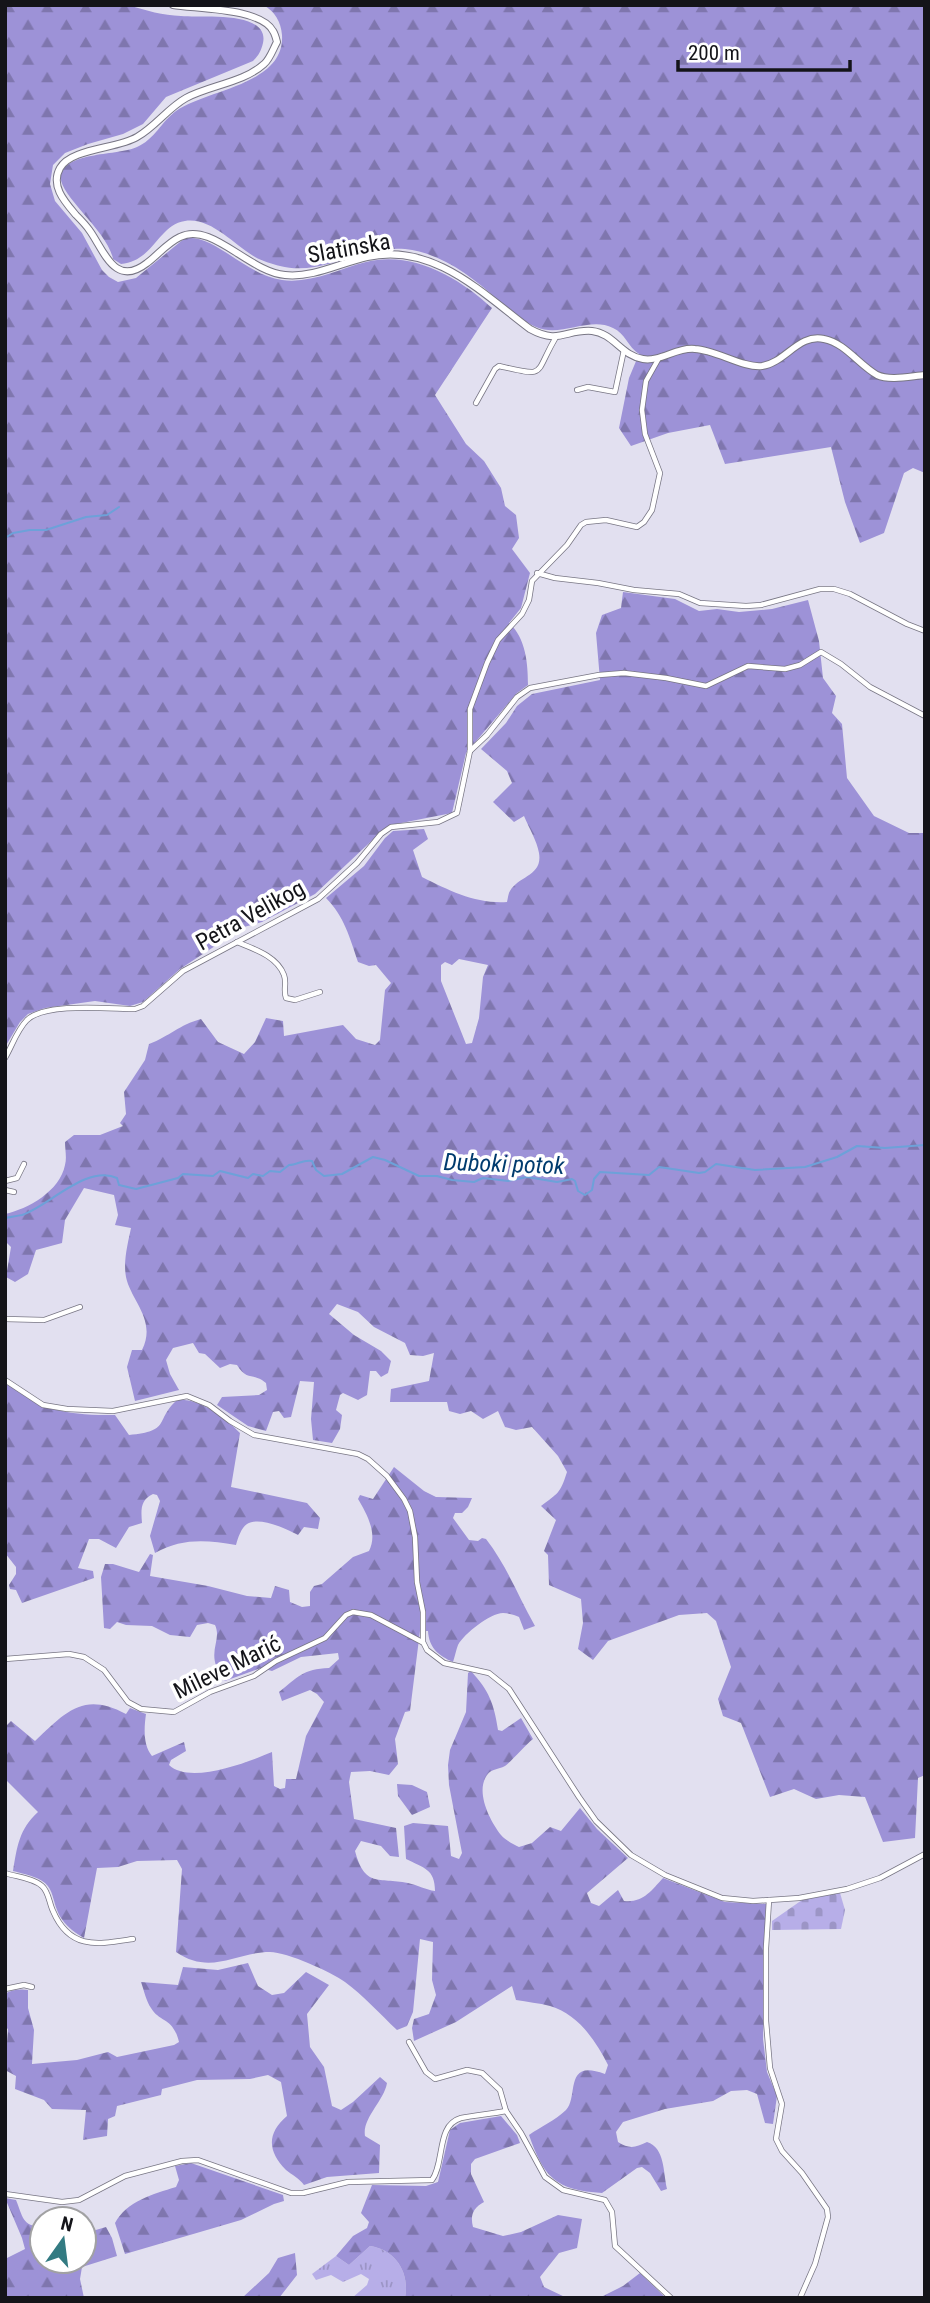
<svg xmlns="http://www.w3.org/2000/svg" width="930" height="2303" font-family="'Roboto Condensed',sans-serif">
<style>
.grass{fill:url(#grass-tufts)}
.forest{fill:url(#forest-firs);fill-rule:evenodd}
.cemetery{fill:url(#cemetery-stones)}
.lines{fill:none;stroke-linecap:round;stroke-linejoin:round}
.stream{stroke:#6da1d9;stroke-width:2}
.minor-casing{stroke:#787684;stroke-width:6}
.tertiary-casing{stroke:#787684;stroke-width:8}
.minor{stroke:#fff;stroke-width:4.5}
.tertiary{stroke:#fff;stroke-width:6}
.labels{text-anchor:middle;stroke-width:7;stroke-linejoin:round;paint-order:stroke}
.street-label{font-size:23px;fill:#141419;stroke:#fff}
.water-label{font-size:24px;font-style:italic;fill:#003b6e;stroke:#fff}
</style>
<defs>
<pattern id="grass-tufts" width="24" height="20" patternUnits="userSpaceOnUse" patternTransform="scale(1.75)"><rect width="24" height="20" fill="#b7aee8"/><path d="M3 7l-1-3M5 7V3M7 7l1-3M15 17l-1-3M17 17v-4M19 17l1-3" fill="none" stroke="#9c95c6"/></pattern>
<pattern id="forest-firs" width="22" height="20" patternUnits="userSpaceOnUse" patternTransform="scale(1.75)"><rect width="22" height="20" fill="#9d92d7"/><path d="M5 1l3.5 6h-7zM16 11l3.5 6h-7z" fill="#7f76ae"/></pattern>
<pattern id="cemetery-stones" width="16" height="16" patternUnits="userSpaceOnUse" patternTransform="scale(1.75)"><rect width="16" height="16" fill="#b7aee8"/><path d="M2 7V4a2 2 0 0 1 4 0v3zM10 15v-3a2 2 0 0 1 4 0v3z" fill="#9c95c6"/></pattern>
</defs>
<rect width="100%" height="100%" fill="#e2e0f0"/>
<path class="grass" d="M370 2246C396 2250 410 2273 405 2298H352L367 2285 369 2279 361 2274 343 2282 331 2275 316 2280 312 2274 336 2256 349 2265Z"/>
<g class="forest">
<path d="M5 5H129C146 11 163 15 181 16 201 18 270 10 263 43 261 51 259 55 253 61L166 97 143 124 123 134 88 144 65 153 53 165 50 184 55 201 82 233 102 270 109 277 118 282 136 278 185 238C215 234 245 275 282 280 311 284 338 269 366 262 412 250 460 278 492 308L435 395 466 444 484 461 501 488 505 506 516 515 519 538 512 549 530 573 521 608 509 623C526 638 528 664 528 685L517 693 466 753 452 813 391 825 381 832 315 894 262 922 244 927 180 969 143 1002 130 1006 95 1001 45 1008 28 1014 20 1022 5 1047Z"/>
<path d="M263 5H925V473L913 468 904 473 884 533 860 543 845 502 831 447 725 464 710 425 668 433 631 446 619 428 629 378 639 354C628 347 625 333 613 328 589 316 561 338 536 327 522 321 509 309 497 299 471 276 441 253 405 249 363 245 322 277 280 266 272 264 262 261 255 257 234 245 211 217 185 221 158 225 154 261 121 264L113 259C108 231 56 193 61 175 67 151 118 156 137 147 154 140 162 121 176 111 208 89 285 85 282 35 281 22 275 11 263 5Z"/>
<path d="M623 592 675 599 699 611 717 609 739 612 772 609 808 600 819 641 823 678 836 696 832 713 842 724 847 778 874 816 909 833H925V1775L918 1778 915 1838 883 1842 865 1797 839 1795 816 1799 794 1789 770 1797 741 1723 723 1716 718 1699 731 1667 716 1621 707 1613 679 1615 608 1641 593 1660 578 1649 583 1623 581 1599 549 1585 548 1555 544 1551 556 1520 541 1506C558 1493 560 1494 567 1472L558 1456 532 1427 516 1430 505 1427 498 1411 483 1419 471 1411 460 1414 449 1411 447 1402H390L391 1389 429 1381 434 1353 423 1356 410 1355 405 1343 374 1327 358 1312 337 1304 329 1314 354 1335 381 1351 391 1361 388 1373 381 1377 376 1371H370L367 1395 358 1400 343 1393 340 1395 336 1410 342 1415 340 1429 332 1443 313 1440 311 1419 314 1382 300 1381 291 1417 284 1418 279 1411 273 1412 266 1431 248 1426 217 1405 222 1397 259 1395 267 1390 266 1383C254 1372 247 1382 237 1365L230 1364 220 1368 205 1354 199 1353 193 1343 173 1348 166 1360 170 1374 179 1390 135 1401 127 1367 132 1350H142C157 1320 131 1301 126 1277 123 1261 128 1243 131 1228L115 1225 118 1215 114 1195 84 1188 65 1220 62 1243 36 1250 28 1274 15 1282 6 1277 11 1247 5 1241V1214C28 1209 60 1191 65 1165 67 1158 65 1149 65 1142L74 1135H100L123 1126 120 1123 126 1114 124 1092 145 1060 149 1044C170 1036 179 1025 201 1019L218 1042 244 1054 255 1042 266 1018 283 1021 284 1036 343 1025 356 1039 375 1045 380 1040 385 990 391 983 376 965 369 966 358 962C350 938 344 916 326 898L364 866 385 838 393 831 424 829 428 839 413 850 422 877C450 891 476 904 507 902 508 898 508 894 510 891 518 876 543 876 539 853 537 841 529 828 524 816L514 822 493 802 512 783 507 771 481 749 506 723 517 706 532 694 600 680 596 633 602 615 621 608ZM459 959 488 965 483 977 479 1018 472 1043 466 1044 441 981V965L445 962 452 965Z"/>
<path d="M5 1378C35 1411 73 1416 115 1415L129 1435C172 1431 154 1421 177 1400 200 1398 225 1418 240 1433L231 1487 307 1503 320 1518 318 1529 304 1527 298 1535C287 1529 259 1516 247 1524 241 1528 238 1538 236 1545 206 1540 182 1538 155 1553L150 1536 160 1501 157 1495 153 1494C140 1500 141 1510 142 1523L129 1527 116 1548 99 1539H89L78 1568 93 1571 94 1578 22 1603 16 1590 10 1589 9 1585 16 1574V1567L5 1553Z"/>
<path d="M394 1467 424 1491 436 1497 472 1498 468 1507 462 1513H455L453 1518 469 1540 478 1541 482 1538 486 1539C507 1566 518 1596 535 1626L524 1630 519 1617C515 1615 508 1613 503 1613 490 1613 464 1634 458 1645 456 1650 455 1656 453 1662 439 1656 429 1648 428 1631H420L410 1711 405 1712 395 1739 398 1764 389 1775 370 1771 351 1772 349 1782 354 1819 396 1828 399 1857 390 1856 381 1846 361 1841 355 1851C365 1888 378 1877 408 1883 418 1885 426 1890 435 1891 435 1869 424 1868 406 1859L404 1826 413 1823 448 1826 451 1856 459 1859 462 1853 449 1785 448 1765 450 1750 466 1712 468 1673 471 1671C489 1691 494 1703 498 1730L502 1731 521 1718 533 1739C525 1745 511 1762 505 1766 498 1770 492 1768 487 1775 475 1792 490 1821 501 1835 505 1840 513 1844 519 1847L532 1843 550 1827 561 1831 580 1808 597 1829 628 1858 587 1893 591 1903 599 1906 618 1890 624 1901C643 1903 651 1891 663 1878L725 1902 766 1904 763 2039 767 2072 777 2096 773 2124 765 2123 757 2094 747 2090 731 2091 713 2101 665 2109 623 2122 616 2132 618 2142C629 2149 635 2148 647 2142 665 2148 663 2171 667 2189L661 2191 650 2173 642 2167 637 2168 602 2193C556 2190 544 2178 529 2135 540 2127 556 2120 566 2110 579 2097 563 2058 605 2074L608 2065C596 2041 578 2014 550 2006 539 2003 527 2002 516 2000L512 1986 456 2022 414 2041 412 2028 414 2019 429 2014 436 1995 432 1980 433 1942 420 1939 413 2012 407 2026 397 2030C380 2014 363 1995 345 1982 331 1972 287 1952 270 1952 236 1952 211 1976 176 1952L182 1869 177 1860 137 1861 118 1867 97 1868 84 1938C73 1932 61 1922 57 1910 53 1900 53 1890 45 1883 36 1876 24 1874 13 1871 17 1847 19 1829 38 1812L5 1779V1727L11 1721 35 1741C66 1712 83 1691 126 1714L130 1708 146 1714C144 1728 143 1745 152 1756L184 1742 186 1751 171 1760 169 1765C190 1785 248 1762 272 1752L274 1786 280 1789 285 1788 286 1779H296L306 1736 324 1702 317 1694 310 1690 282 1701 279 1692C298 1677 303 1669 329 1668L339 1659 338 1653 301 1657 272 1671 261 1668 225 1681C203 1654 223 1642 215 1625L208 1623 197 1625 190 1637 170 1635 152 1626 126 1625 117 1622 110 1629 104 1628 101 1577 105 1564H113L139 1572 150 1554 153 1555 150 1576 208 1586 247 1596 271 1598 275 1586 289 1590 290 1602 302 1607 310 1606V1592L314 1586 322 1584 353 1557 369 1551C378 1534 367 1514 358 1499L360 1495 373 1499Z"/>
<path d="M397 1784 412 1785 427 1792 430 1807 412 1815 398 1796Z"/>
<path d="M248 1963 258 1986 272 1995 284 1993 306 1972 329 1985 307 2014 310 2047 324 2067 332 2106 341 2110 353 2102 380 2077 387 2083C384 2101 362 2118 365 2136L380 2145 379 2173 327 2177 304 2185C299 2178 292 2175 286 2170 267 2151 267 2133 287 2116L281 2082 268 2075 250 2079 197 2080 162 2089 161 2095 117 2106 115 2116 108 2119 107 2136 83 2140 86 2110 52 2109 44 2100 15 2089 16 2076 5 2070 8 2029 5 2027V1994C12 1989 21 1989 28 1990V2008L34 2030 32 2064 77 2060 108 2052 117 2057 174 2045 179 2042C173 2017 160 2023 151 2008 146 2001 144 1990 141 1982L178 1985 183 1967 218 1970Z"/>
<path d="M501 2116 517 2135 520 2143 475 2159 471 2164V2174L484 2202C473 2208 470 2215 473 2227L503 2236 521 2232 558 2215 582 2219 577 2248 559 2253 540 2277 544 2287 567 2298H405C410 2273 396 2250 370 2246L349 2265 336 2256 353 2236 367 2228 369 2222 361 2213 372 2185 426 2186 438 2182 450 2130 460 2123Z"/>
<path d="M191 2163 283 2195 284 2201 274 2204 241 2220 125 2254 115 2223C127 2201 153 2194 176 2187L179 2180 175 2166Z"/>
<path d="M5 2198 16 2200C23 2217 22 2226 42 2227V2261H58V2265H72L84 2261V2237L89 2232 106 2227 112 2238 117 2256 82 2267 80 2279 84 2298H5V2259L25 2249 22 2238Z"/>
<path d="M295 2253 297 2275 279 2298H242L269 2273 278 2258Z"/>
<path d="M640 2273 666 2298H599L623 2286Z"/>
</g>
<path class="cemetery" d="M840 1893 845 1910 841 1929 772 1930V1921L802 1900Z"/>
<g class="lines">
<g class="stream">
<path d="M5 538 13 533 30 530H46L86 517 107 515 119 507"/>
<path d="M5 1218C11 1217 16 1216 22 1215 49 1206 87 1164 117 1178L119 1185 136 1189 178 1178 183 1174 213 1176 220 1171 248 1178 253 1174 263 1176 270 1171 280 1172 289 1165C297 1165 304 1159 312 1161L316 1170 324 1176 342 1174 373 1157 385 1160 419 1176H437L452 1180 474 1182 483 1178 508 1181 527 1177 557 1182 572 1179 575 1181 578 1191 585 1195 592 1190 594 1179 600 1172 649 1175 659 1167 699 1173 705 1172 716 1164 755 1170 805 1167 837 1157 857 1146 885 1148 925 1145"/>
</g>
<defs>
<g id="minor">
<path d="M577 390 588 387 615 392 624 350"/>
<path d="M476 403 495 369 499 366C548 377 533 376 556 337"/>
<path d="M537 573 555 578 598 583 634 590 679 594 700 603 746 606 761 605 820 589H834L850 594 907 624 925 631"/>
<path d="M470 751 487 735 517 697 530 688 599 675 624 673 666 678 706 686 748 666 785 669 800 665 821 652 841 664 870 687 925 716"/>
<path d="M237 942C254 949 277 956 284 975 287 983 283 990 286 998L295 1000 320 992"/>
<path d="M5 1058C12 1046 17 1030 27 1020 46 1002 110 1009 135 1009L143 1006 183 971 318 899 357 863 381 834 391 827 438 822 457 813 470 751V709L487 663 498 640 522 614 529 600 532 581 567 545 581 525 586 522 606 520 637 527 644 522 652 510 660 473 645 434 642 410 646 381 659 358"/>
<path d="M5 1181 17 1178 24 1164"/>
<path d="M5 1190 14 1192"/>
<path d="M5 1319 44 1320 80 1307"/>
<path d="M5 1380 43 1405 67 1409 113 1411 187 1396 209 1405 230 1421 254 1435 358 1454 368 1459 387 1476 404 1499 410 1511 415 1537 417 1582 423 1612V1642L427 1650 444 1663 489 1673 509 1689 579 1797 596 1821 631 1855 665 1875 722 1898 753 1901 799 1898 847 1889 880 1878 925 1854"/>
<path d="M5 1659 69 1654 84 1657 104 1670 128 1702 141 1709 174 1712 210 1692 254 1676 276 1661 325 1638 346 1615 353 1612 371 1615 422 1642"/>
<path d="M5 1873C17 1877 33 1878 42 1886 49 1892 49 1903 53 1911 70 1951 99 1944 133 1939"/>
<path d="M769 1900 766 1948V2021L770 2068 782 2104 776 2139 782 2151 802 2173 827 2209 828 2217 815 2264 800 2298"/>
<path d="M5 1989 24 1985 32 1987"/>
<path d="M409 2042 426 2072 435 2079 467 2070 482 2073 500 2090 506 2111 521 2133 545 2177 563 2190 605 2200 612 2212 615 2246 671 2298"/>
<path d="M5 2194 62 2202 79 2200 125 2176 182 2161 198 2160 291 2193H303L348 2182 432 2180C445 2162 436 2125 461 2118 476 2115 491 2114 506 2111"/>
</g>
<path id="tertiary" d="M173 5C197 9 261 8 273 31 275 34 276 38 277 42 273 49 270 59 264 64 243 83 210 85 186 98 168 108 155 127 137 137 117 149 71 148 60 168 50 186 65 202 76 215 81 220 86 225 90 231 104 251 115 288 147 263 158 255 167 243 180 237 211 221 249 272 285 275 313 278 340 263 367 257 433 242 482 293 530 329 559 345 566 329 592 331 613 333 622 356 643 359 660 362 677 347 695 349 716 350 743 368 762 366 785 363 799 333 824 339 845 343 859 365 877 375 890 381 911 376 925 375"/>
</defs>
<use href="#minor" class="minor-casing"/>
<use href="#tertiary" class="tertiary-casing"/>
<use href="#minor" class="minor"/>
<use href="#tertiary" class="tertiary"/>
</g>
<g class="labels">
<g class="street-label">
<text transform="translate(349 248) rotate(-10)" y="8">Slatinska</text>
<text transform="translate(250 915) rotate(-29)" y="8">Petra Velikog</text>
<text transform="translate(227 1667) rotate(-26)" y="8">Mileve Marić</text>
</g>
<g class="water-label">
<text transform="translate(504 1164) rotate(2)" y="8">Duboki potok</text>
</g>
</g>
<rect width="930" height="2303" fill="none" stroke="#141419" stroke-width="14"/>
<g transform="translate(63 2240) rotate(14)"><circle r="33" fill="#ffffff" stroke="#a1a1a3" stroke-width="2"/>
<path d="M0-5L12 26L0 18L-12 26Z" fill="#337b82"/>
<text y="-10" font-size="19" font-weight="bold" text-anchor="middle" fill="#141419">N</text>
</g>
<path d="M678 60v10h172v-10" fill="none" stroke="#141419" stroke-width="3.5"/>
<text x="688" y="60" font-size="21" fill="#141419" stroke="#ffffff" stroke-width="5" paint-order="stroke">200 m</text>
</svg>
